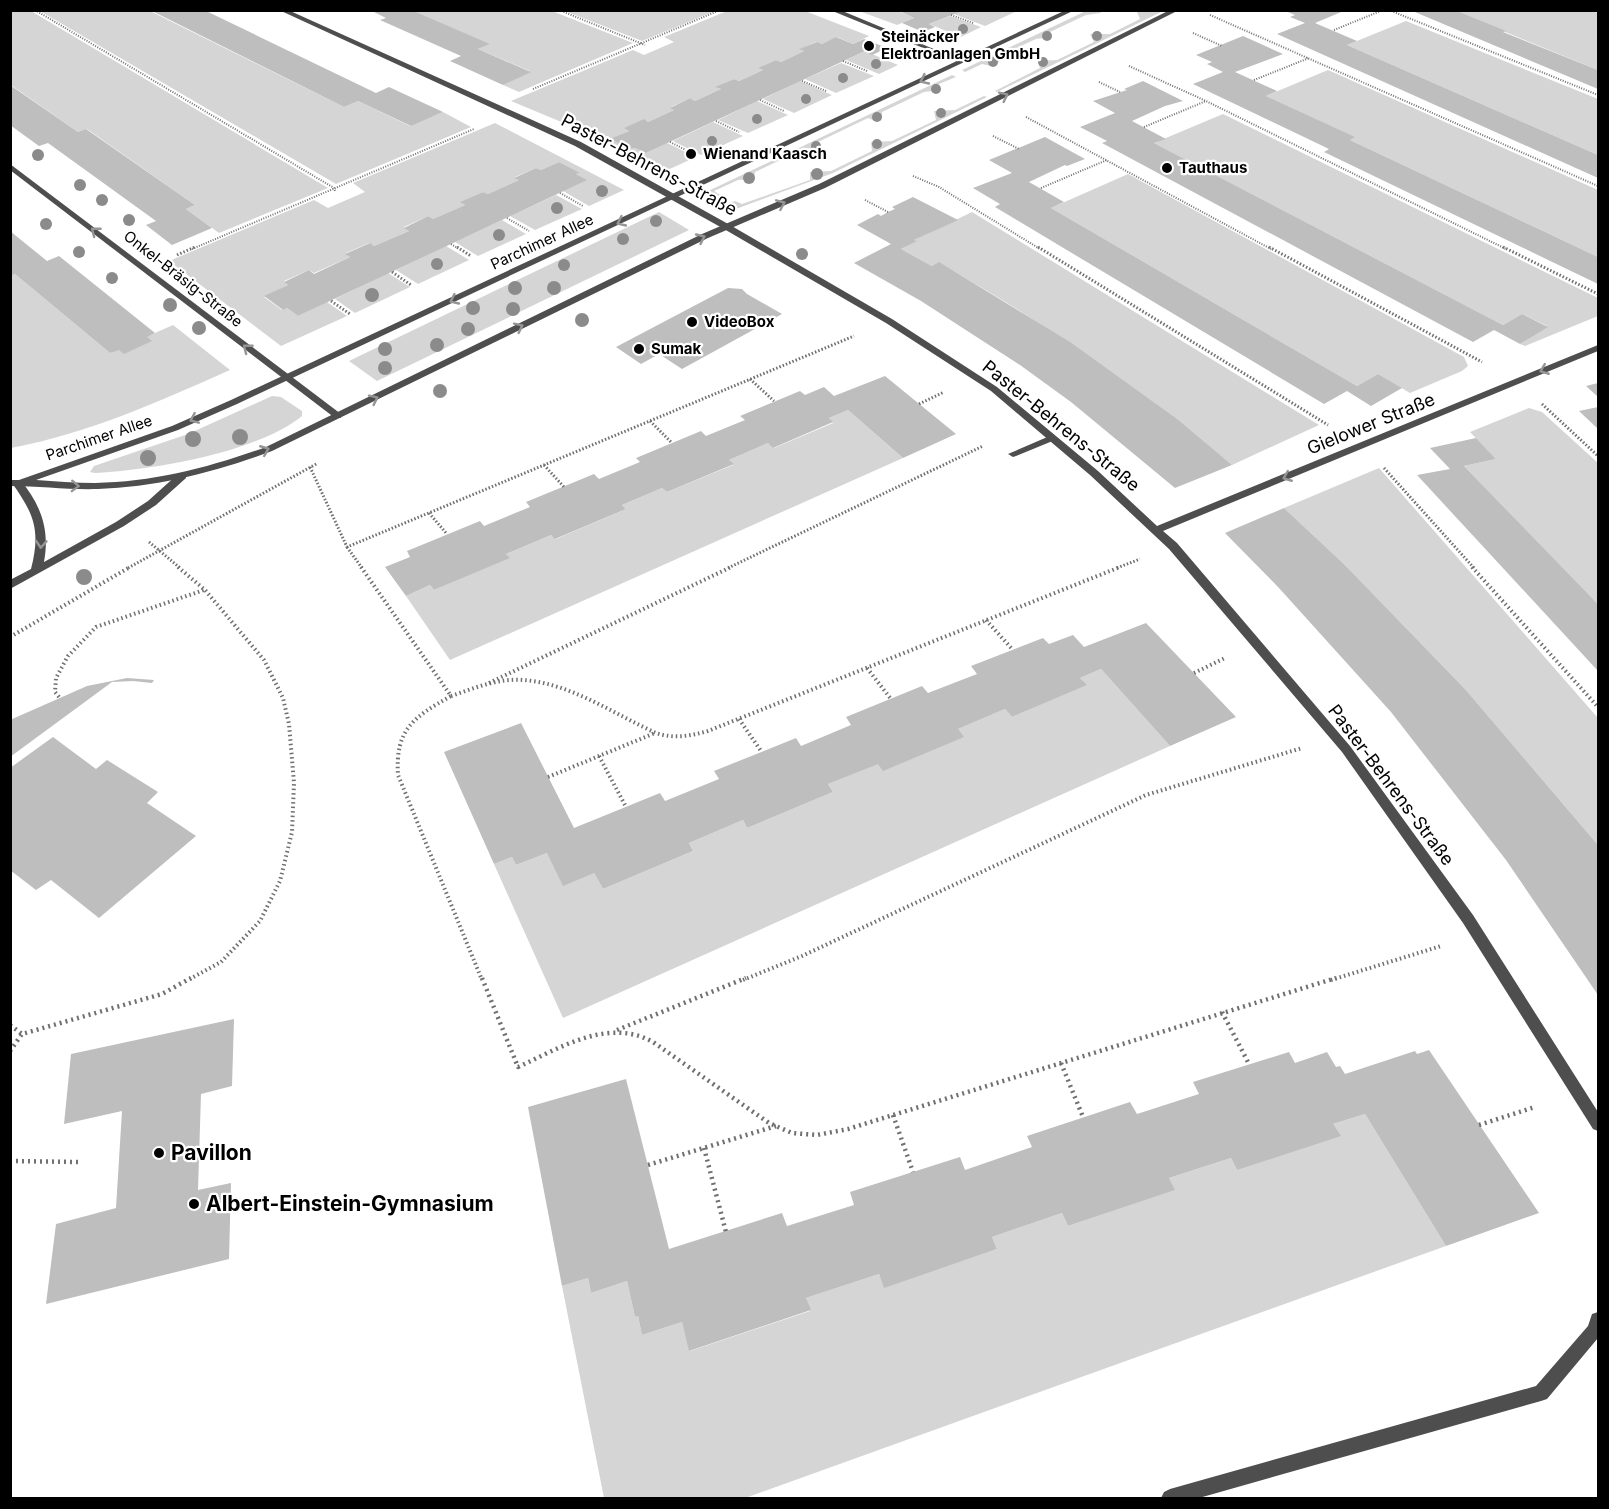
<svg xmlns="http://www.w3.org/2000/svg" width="1609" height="1509" font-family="Inter,sans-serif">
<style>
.green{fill:#d5d5d5}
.building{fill:#bebebe}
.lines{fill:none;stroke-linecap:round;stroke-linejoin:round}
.path-far3{stroke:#707070;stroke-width:2;stroke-dasharray:1 1.5;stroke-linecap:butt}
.path-far2{stroke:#707070;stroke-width:3;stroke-dasharray:1.5 2;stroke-linecap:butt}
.path-far1{stroke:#707070;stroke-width:4;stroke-dasharray:1.5 3;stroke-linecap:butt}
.path{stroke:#707070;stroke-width:4.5;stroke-dasharray:2 4;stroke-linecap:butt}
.service{fill:#4e4e4e;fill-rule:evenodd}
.minor{fill:#4e4e4e;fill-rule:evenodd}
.tertiary{fill:#4e4e4e;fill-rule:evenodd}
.tree{fill:#8b8b8b}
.oneway{stroke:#959595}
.poi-dot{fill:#000;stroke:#fff;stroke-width:2}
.labels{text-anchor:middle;stroke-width:4.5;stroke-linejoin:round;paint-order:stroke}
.far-poi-label{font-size:15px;font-weight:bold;fill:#000;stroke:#fff;text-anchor:start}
.far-street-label{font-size:15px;fill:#000;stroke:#fff}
.street-label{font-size:18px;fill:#000;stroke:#fff}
.near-poi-label{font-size:21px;font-weight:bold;fill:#000;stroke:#fff;text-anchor:start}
</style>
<rect width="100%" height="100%" fill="#fff"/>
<g class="green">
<path d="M962 10H1015L1017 11 985 26 954 14Z"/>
<path d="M1088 10 1100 11 1101 13 1086 15 1050 32 1051 37 1036 39 997 57 999 62 991 66 982 64 965 72 962 70Z"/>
<path d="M1591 10 1598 13V70L1454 11Z"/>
<path d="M10 11H31L328 188 219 233 186 209 195 205 87 129 78 132 11 85Z"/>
<path d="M40 11H150L344 107 358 101 410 126 443 112 471 127 336 184Z"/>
<path d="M411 11H552L633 43 519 92 503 85 530 71 478 49 489 44Z"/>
<path d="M565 11H715L642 41Z"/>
<path d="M727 11H805L869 36 853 44 837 37 822 44 816 42 800 49 804 51 781 62 776 60 759 68 763 70 739 81 734 79 716 87 721 89 695 101 690 98 671 107 674 110 648 122 643 120 625 128 629 131 611 139 630 149 635 148 646 153 667 143 696 157 661 173 571 126 511 101 633 50 644 55 674 42 664 37Z"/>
<path d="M859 11H898L914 18 897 25Z"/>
<path d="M1163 11 997 92 995 91 1040 68 1038 61 1057 60 1094 42 1090 34H1110L1140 19 1137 12Z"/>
<path d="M950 16 981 27 961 37 929 24Z"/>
<path d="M1406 21 1598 99V155L1347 45Z"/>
<path d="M865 51 898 65 879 74 846 60Z"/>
<path d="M841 63 874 76 836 93 805 79Z"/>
<path d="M1328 70 1598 190V257L1350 140 1354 137 1266 96Z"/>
<path d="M952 75 956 77 939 84 940 90 924 92 882 112V118L875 121 868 118 818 142 819 147 803 149 755 172 754 179 738 180 714 191 720 195 714 198 704 193Z"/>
<path d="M800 81 832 95 794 113 763 99Z"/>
<path d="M984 96 987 97 833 173 736 209 727 204 735 201 742 204 810 180V172L831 171 872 151 871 142 892 141 936 120 934 111 955 110Z"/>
<path d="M757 101 788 115 748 133 718 120Z"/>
<path d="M1223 114 1598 298V316L1525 346 1520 344 1547 326 1522 314 1503 325 1154 143Z"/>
<path d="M713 122 743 136 701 155 673 141Z"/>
<path d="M495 123 624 190 589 206 563 191 586 180 576 174 579 173 559 162 541 170 536 168 515 177 519 180 488 194 483 192 461 202 465 205 433 219 428 216 404 227 409 231 374 246 369 243 346 253 350 257 314 273 309 270 284 281 288 285 264 297 282 310 287 308 298 316 327 302 347 316 281 346 169 261 314 200 328 208 365 192 353 183Z"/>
<path d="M1128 174 1464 357 1468 366 1462 371 1410 393 1378 374 1357 386 1051 208Z"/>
<path d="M556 195 582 209 535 230 510 216Z"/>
<path d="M659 212 689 230 377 381 349 361Z"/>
<path d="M972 212 1319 425 1232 465C1139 389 1043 321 939 263L932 266 901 249 916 241 914 240Z"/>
<path d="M502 220 526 234 478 256 455 242Z"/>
<path d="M446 246 469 260 418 284 396 270Z"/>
<path d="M388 273 410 287 355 313 335 299Z"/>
<path d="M15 274 110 353 173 325 230 370C158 402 89 433 11 448L10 276Z"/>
<path d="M272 396 281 397 302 411V416C256 453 153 470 95 473L90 472 94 466 188 434Z"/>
<path d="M1529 408 1542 412 1598 463V604L1464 466 1496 459 1470 432Z"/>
<path d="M848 410 903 458 450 660 406 596 430 585 434 590 509 558 506 554 551 535 556 539 626 509 622 505 662 488 667 492 733 465 729 460 768 443 774 448 833 423 829 418Z"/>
<path d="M1379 468 1598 718V845L1466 690 1345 565 1284 508Z"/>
<path d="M1101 669 1170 746 563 1018 494 864 512 857 516 865 547 853 594 873 603 889 693 851 689 843 743 820 747 828 833 792 828 784 1005 709 1012 717 1086 685 1080 678Z"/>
<path d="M1365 1114 1446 1246 745 1498H604L562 1286 588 1278 591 1293 627 1281 635 1317 638 1316 642 1335 682 1322 690 1351 810 1311 806 1298 879 1274 884 1287 997 1249 992 1237 1062 1213 1068 1226 1174 1190 1169 1178 1231 1158 1237 1170 1333 1124Z"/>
</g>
<g class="building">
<path d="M150 10H204L376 93 389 87 443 112 411 126 358 101 344 107Z"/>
<path d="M370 10H411L490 44 478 49 531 72 503 85 450 61 461 56 380 20 386 18Z"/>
<path d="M897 10H962V11L929 24 935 27 923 32 902 23 914 18Z"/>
<path d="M1283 10H1346L1315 23 1357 41 1347 45 1598 155V178L1277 34 1305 23 1290 17 1295 15Z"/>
<path d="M1410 10H1454L1506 31 1503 32 1598 70V89Z"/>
<path d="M1243 36 1283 54 1235 72 1277 91 1266 96 1355 137 1350 140 1598 257V284L1324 152 1329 149 1193 84 1223 72 1207 64 1212 62 1196 55Z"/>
<path d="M836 37 853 44 864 39 887 48 872 55 865 51 646 153 635 148 630 149 610 139 629 131 624 128 644 119 648 122 674 110 670 108 690 98 695 101 721 89 715 87 734 79 739 81 763 70 758 68 776 60 781 62 804 51 799 49 817 42 822 44Z"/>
<path d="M1143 81 1183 101 1165 106 1132 121 1166 139 1154 143 1503 325 1522 314 1548 327 1520 344 1494 330 1473 342 1102 143 1107 141 1080 127 1115 113 1093 101 1127 90 1124 89Z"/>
<path d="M10 85 78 132 86 129 195 205 186 209 212 228 172 245 146 225 156 221 48 143 39 146 10 125Z"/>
<path d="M1045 137 1085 159 1067 166 1065 165 1029 182 1064 202 1051 208 1357 386 1378 374 1402 388 1371 406 1347 391 1324 404 995 207 1000 204 973 188 1012 173 989 160Z"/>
<path d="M559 162 580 173 576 174 587 180 298 316 287 308 283 310 264 296 288 285 284 282 309 270 314 274 350 257 345 254 370 243 374 246 409 231 404 228 428 216 433 219 465 205 460 202 483 192 488 194 519 180 514 178 536 168 541 170Z"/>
<path d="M913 197 958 220 914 240 917 241 901 249 932 266 939 262 1070 342 1177 419 1232 465 1175 488 1071 402 1020 365 921 301 854 263 891 244 857 225 878 214 881 216 888 212 895 209 892 207Z"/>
<path d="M10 231 47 261 59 256 155 333 147 337 152 341 124 354 119 350 110 353 15 274 10 276Z"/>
<path d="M728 288 742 289 747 294 782 314 682 369 659 354 641 364 616 347Z"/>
<path d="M885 376 956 434 903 458 848 410 829 418 833 422 773 448 768 443 729 460 734 464 667 492 662 488 622 505 626 509 555 539 551 535 506 554 510 558 434 590 430 585 406 596 385 567 410 557 407 551 480 521 484 526 530 507 526 502 594 474 599 479 640 462 636 458 701 431 706 436 745 420 740 416 800 391 805 395 824 387 834 396Z"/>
<path d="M1598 383V397L1586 386Z"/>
<path d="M1598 407V429L1579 411Z"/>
<path d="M1476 438 1496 459 1464 466 1598 604V671L1417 475 1450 469 1430 448Z"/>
<path d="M1284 508 1345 565 1466 690 1598 845V995L1506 860 1391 712 1279 588 1225 533Z"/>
<path d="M1146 623 1236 717 1170 746 1101 669 1080 678 1087 685 1012 717 1005 709 958 729 964 737 883 771 878 764 828 784 833 792 747 828 743 820 689 843 693 851 603 889 594 873 563 886 547 853 516 865 512 857 494 864 444 752 521 723 574 828 660 793 665 801 719 779 714 771 796 738 801 746 851 725 846 717 922 686 928 693 977 674 971 666 1043 638 1049 644 1073 635 1084 647Z"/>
<path d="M127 678 154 680 152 683 133 681 112 682 10 757V720L87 686Z"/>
<path d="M53 737 96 769 107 760 158 792 147 803 196 836 99 918 51 880 36 890 10 870V768Z"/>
<path d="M234 1019 232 1086 201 1094 198 1190 231 1183 229 1259 46 1304 56 1224 116 1208 122 1111 64 1124 71 1054Z"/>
<path d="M1429 1050 1539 1213 1446 1246 1365 1114 1333 1124 1341 1136 1237 1170 1231 1158 1169 1178 1175 1190 1068 1226 1062 1213 992 1237 997 1249 884 1288 879 1274 806 1298 811 1310 689 1351 682 1322 642 1335 638 1316 635 1317 627 1281 591 1293 588 1278 562 1286 528 1107 626 1079 669 1249 782 1213 787 1226 854 1205 850 1192 960 1157 965 1170 1032 1147 1027 1136 1130 1102 1137 1114 1199 1094 1193 1082 1289 1052 1295 1063 1327 1052 1336 1067 1340 1066 1345 1074 1415 1051 1417 1054Z"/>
</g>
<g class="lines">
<g class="path-far3">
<path d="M35 10 334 188 335 191"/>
<path d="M559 10 645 45"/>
<path d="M1389 10 1598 95"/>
<path d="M951 15 973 23"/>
<path d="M1210 15 1598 186"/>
<path d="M1334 30 1383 10"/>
<path d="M1193 33 1222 46"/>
<path d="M843 61 867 71"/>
<path d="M1129 66 1206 101 1506 249"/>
<path d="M1254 80 1309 58"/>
<path d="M802 81 826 91"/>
<path d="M1099 82 1120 92"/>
<path d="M533 89 720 10"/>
<path d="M760 100 784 111"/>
<path d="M1026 117 1271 249"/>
<path d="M716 121 739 132"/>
<path d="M1144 127 1206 101"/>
<path d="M993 136 1019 149"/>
<path d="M670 142 694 154"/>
<path d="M913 176 939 187 1040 249"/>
<path d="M1041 188 1107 160"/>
<path d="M560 193 583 206"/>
<path d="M865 200 888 212"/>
<path d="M507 218 529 231"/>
<path d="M451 244 459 249"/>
<path d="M192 249 474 129"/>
</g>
<g class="path-far2">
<path d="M457 247 471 256"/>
<path d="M1038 247 1328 425"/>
<path d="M1269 247 1482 362"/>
<path d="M1503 247 1598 294"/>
<path d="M177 255 195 247"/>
<path d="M392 272 411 285"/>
<path d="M331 301 350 314"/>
<path d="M750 379 774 401"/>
<path d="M919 404 944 392"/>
<path d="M1542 404 1598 456"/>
<path d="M650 421 672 443"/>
<path d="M544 465 564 487"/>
<path d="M310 467 347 547 854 336"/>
<path d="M1384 468 1474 568"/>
<path d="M429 513 447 534"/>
<path d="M149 542 180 568"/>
<path d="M347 547 362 568"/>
<path d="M128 568 318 463"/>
<path d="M728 568 983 446"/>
<path d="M1117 568 1140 559"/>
</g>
<g class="path-far1">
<path d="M178 567 205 590 264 660 283 698 289 724 294 783 292 832 280 881 260 921 221 962 188 980"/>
<path d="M361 567 451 696C414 717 395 729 398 775L482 980"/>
<path d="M1472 567 1598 707"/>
<path d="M986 620 1013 650"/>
<path d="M10 637 130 567"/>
<path d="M867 668 891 699"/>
<path d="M1194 673 1225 658"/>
<path d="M489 683 731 567"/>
<path d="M451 696C474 688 499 678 523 680 570 683 614 714 656 733 674 739 690 736 708 731L1120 567"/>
<path d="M59 697 55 692 56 678 68 656 96 627 204 590"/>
<path d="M739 719 761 751"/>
<path d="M599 756 626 807"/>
<path d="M548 777 655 733"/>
<path d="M743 980 802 956 1146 795 1302 748"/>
<path d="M1331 980 1441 946"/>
</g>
<g class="path">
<path d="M482 978 518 1067C560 1048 608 1017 653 1042L769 1123 792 1133 817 1135 848 1129 1336 978"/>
<path d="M1222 1012 1249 1064"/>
<path d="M10 1025 22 1034"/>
<path d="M617 1030 746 978"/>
<path d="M10 1051 22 1034 162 994 191 978"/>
<path d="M1061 1063 1083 1117"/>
<path d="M893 1115 913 1172"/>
<path d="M1479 1125 1535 1107"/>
<path d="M704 1148 726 1232"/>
<path d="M10 1161 78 1162"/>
<path d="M648 1165 776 1126"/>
</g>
<g class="service">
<path d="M1052 435 1057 438 1055 440 1016 456 1013 457 1008 454Z"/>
<path d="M1598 1312V1338L1547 1399 1541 1401 1199 1498H1161L1164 1492 1170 1489 1536 1386 1588 1326 1592 1314Z"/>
</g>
<g class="minor">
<path d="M279 10H288L581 142 730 225 892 319 997 387 1098 471 1157 526 1598 345V351L1163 531 1177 543 1350 746 1473 915 1598 1112V1131L1593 1129 1463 923 1342 752 1169 549 1090 475 991 391 886 323 724 229 575 146Z"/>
<path d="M830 10H840L965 62 960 63Z"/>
<path d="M10 164 341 414V418H335L10 170Z"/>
<path d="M182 473 186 474V478L156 505 124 526 10 589V580L31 569C41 530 34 514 12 483L13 481H21C41 505 50 530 44 562L116 522 148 501 178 474Z"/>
</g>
<path class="tertiary" d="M1066 10H1075L237 404 178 430 36 480C55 481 75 483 95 483 154 482 211 467 266 447L702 234 819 184 1170 10H1179L825 188 708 238 272 451C216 472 158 487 98 489 69 490 40 486 10 486V480H19L172 426 231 400Z"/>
</g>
<g class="tree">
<circle cx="963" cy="29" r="5"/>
<circle cx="1047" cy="36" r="5"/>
<circle cx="1097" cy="36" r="5"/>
<circle cx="993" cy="62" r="5"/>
<circle cx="1043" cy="62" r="5"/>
<circle cx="876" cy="64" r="5"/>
<circle cx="843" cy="78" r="5"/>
<circle cx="936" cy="89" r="5"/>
<circle cx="806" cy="99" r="5"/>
<circle cx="941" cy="113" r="5"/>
<circle cx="877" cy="117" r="5"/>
<circle cx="757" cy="119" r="5"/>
<circle cx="712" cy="141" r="5"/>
<circle cx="877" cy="144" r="5"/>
<circle cx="816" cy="146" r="5"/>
<circle cx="38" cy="155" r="6"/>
<circle cx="817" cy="174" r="6"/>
<circle cx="749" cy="178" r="6"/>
<circle cx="80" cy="185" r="6"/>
<circle cx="602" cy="191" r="6"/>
<circle cx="102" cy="200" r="6"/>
<circle cx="557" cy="208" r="6"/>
<circle cx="129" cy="220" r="6"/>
<circle cx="656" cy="221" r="6"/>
<circle cx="46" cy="224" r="6"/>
<circle cx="499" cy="235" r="6"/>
<circle cx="623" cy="239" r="6"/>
<circle cx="79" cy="252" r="6"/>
<circle cx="802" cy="254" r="6"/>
<circle cx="437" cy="264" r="6"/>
<circle cx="564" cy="265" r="6"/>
<circle cx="112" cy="278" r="6"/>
<circle cx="515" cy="288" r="7"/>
<circle cx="554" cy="288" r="7"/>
<circle cx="372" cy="295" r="7"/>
<circle cx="170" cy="305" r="7"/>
<circle cx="473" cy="308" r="7"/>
<circle cx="513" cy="309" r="7"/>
<circle cx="582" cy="320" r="7"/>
<circle cx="199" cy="328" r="7"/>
<circle cx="468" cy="329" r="7"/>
<circle cx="437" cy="345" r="7"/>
<circle cx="385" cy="349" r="7"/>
<circle cx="385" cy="368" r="7"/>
<circle cx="440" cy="391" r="7"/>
<circle cx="240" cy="437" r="8"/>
<circle cx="193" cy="439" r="8"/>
<circle cx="148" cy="458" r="8"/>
<circle cx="84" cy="577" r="8"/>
</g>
<defs><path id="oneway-chevron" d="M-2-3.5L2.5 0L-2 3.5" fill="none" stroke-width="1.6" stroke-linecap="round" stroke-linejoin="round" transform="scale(1.5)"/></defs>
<g class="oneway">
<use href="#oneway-chevron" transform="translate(924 80) rotate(155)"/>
<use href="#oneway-chevron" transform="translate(1004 96) rotate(-26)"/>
<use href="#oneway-chevron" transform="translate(781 204) rotate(-23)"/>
<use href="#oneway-chevron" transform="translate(621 222) rotate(155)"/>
<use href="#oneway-chevron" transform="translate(95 231) rotate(-142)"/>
<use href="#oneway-chevron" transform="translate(701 238) rotate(-25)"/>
<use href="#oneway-chevron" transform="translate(454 300) rotate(155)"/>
<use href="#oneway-chevron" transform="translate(519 327) rotate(-26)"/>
<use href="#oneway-chevron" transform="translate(247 348) rotate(-142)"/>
<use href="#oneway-chevron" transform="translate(1544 370) rotate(158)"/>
<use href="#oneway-chevron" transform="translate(374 399) rotate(-26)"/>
<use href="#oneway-chevron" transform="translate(194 419) rotate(157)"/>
<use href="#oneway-chevron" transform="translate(265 450) rotate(-22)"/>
<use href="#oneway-chevron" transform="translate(1287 477) rotate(158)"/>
<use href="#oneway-chevron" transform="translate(75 486) rotate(2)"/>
<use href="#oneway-chevron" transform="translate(41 544) rotate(94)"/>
</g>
<g class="poi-dot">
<circle cx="869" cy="46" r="6"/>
<circle cx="691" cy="154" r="6"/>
<circle cx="1167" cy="168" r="6"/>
<circle cx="692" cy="322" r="6"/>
<circle cx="639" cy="349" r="6"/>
<circle cx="159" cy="1153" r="6"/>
<circle cx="194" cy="1204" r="6"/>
</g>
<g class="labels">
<g class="far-poi-label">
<text x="881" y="42">Steinäcker<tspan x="881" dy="17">Elektroanlagen GmbH</tspan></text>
<text x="703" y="159">Wienand Kaasch</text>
<text x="1179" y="173">Tauthaus</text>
<text x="704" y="327">VideoBox</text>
<text x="651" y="354">Sumak</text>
</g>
<g class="far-street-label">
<text transform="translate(542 242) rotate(-25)" y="5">Parchimer Allee</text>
<text transform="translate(183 279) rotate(38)" y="5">Onkel-Bräsig-Straße</text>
<text transform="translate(99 438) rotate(-19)" y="5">Parchimer Allee</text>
</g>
<g class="street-label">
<text transform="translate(649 165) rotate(28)" y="6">Paster-Behrens-Straße</text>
<text transform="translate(1371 424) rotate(-22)" y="6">Gielower Straße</text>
<text transform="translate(1061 426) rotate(39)" y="6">Paster-Behrens-Straße</text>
<text transform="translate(1391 785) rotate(53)" y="6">Paster-Behrens-Straße</text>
</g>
<g class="near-poi-label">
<text x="171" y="1160">Pavillon</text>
<text x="206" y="1211">Albert-Einstein-Gymnasium</text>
</g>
</g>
<rect width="1609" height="1509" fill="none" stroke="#000000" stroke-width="24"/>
</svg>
